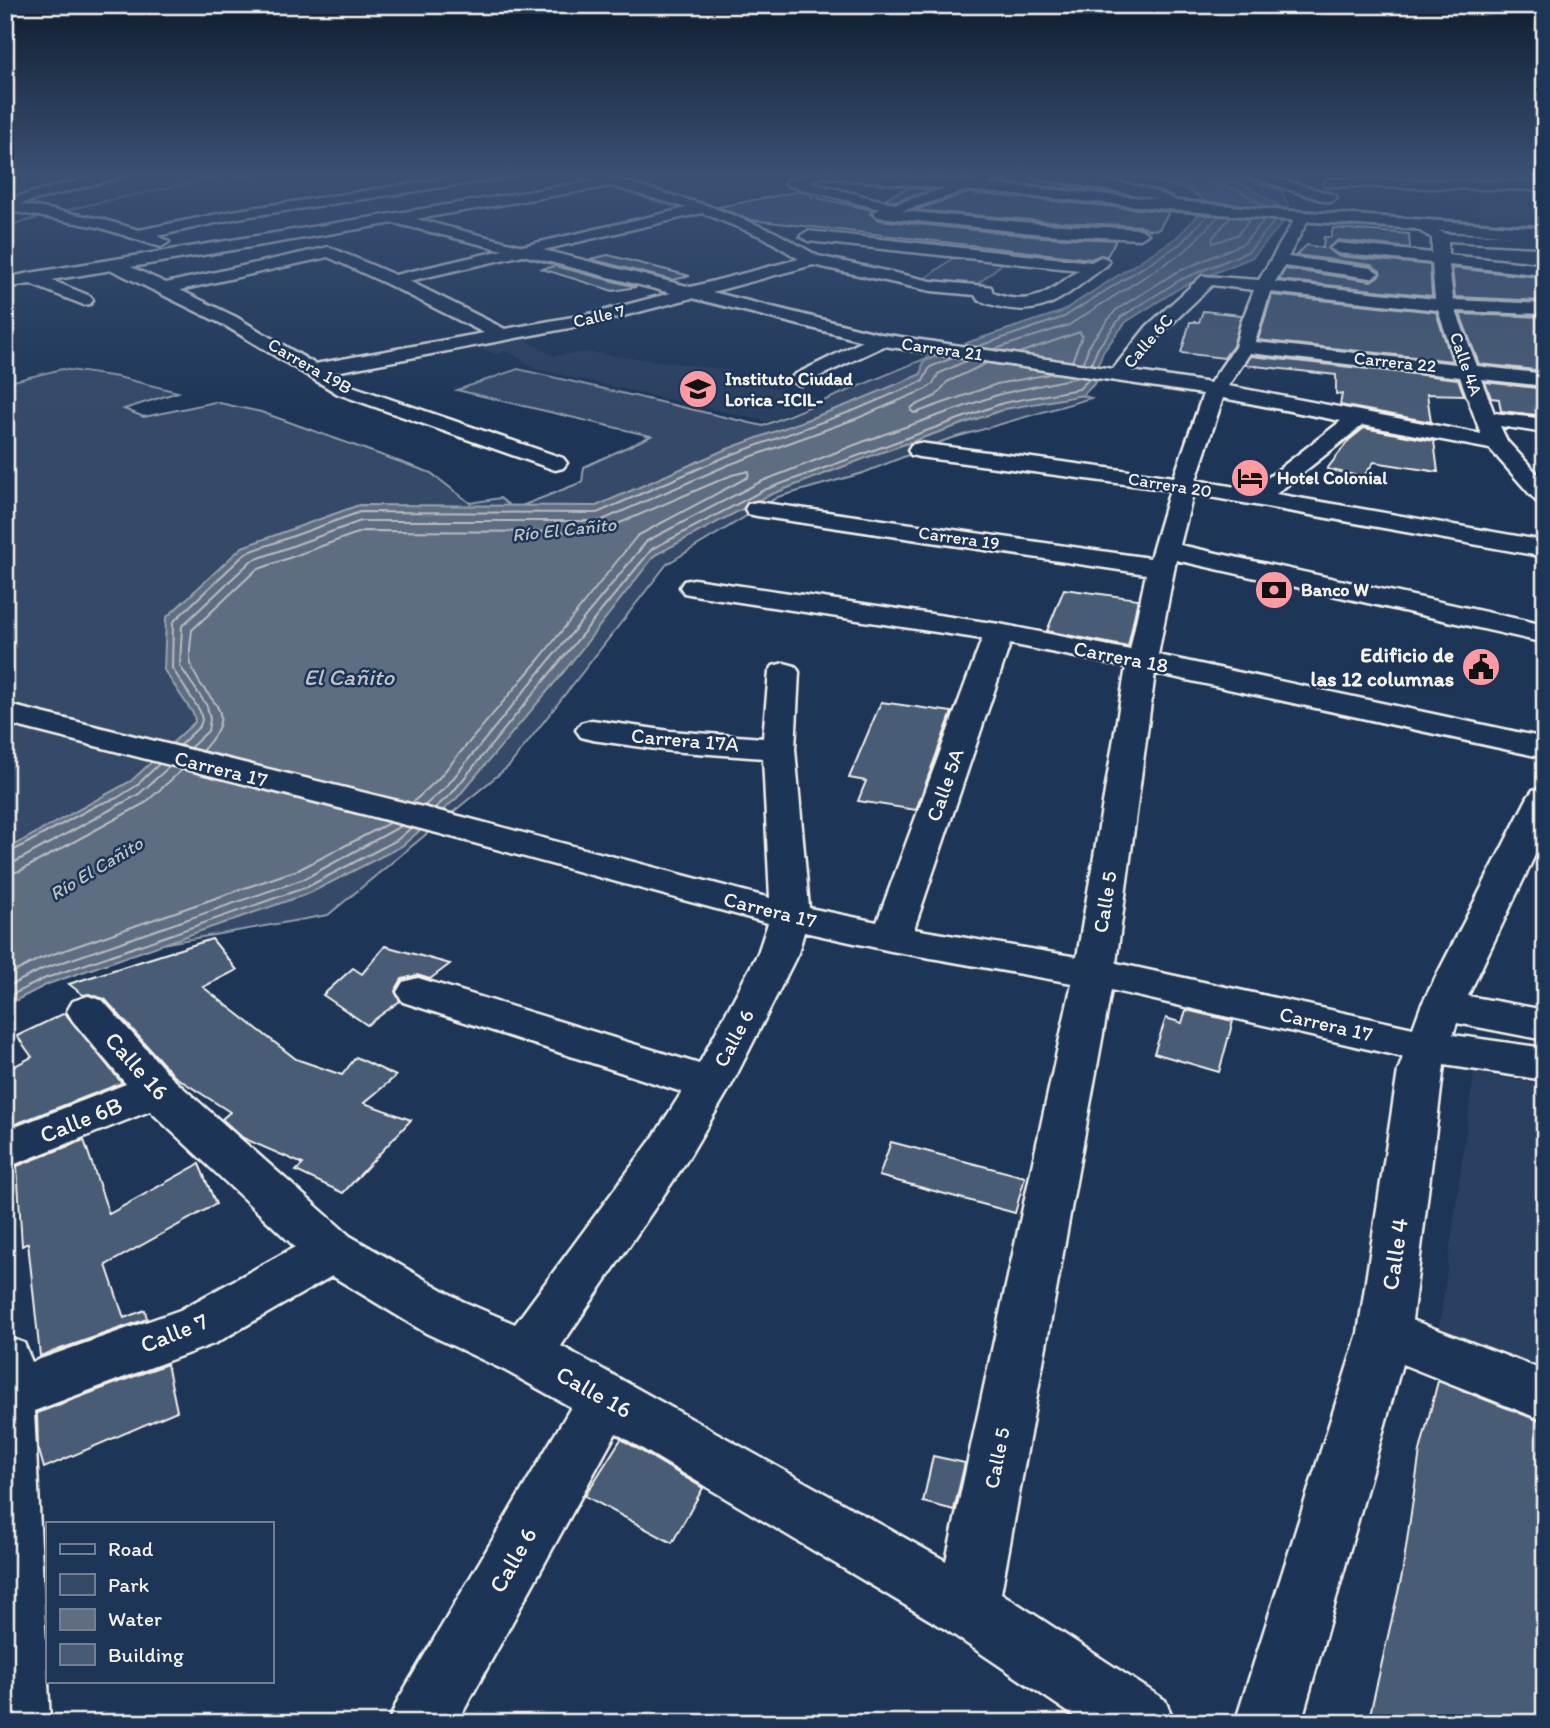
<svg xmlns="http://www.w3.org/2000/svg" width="1550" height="1728" font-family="Itim,sans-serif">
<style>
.built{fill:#2a4060}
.green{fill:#354a67;stroke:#949ea8;stroke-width:2}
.water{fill:#5e6d82;stroke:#9aa2ab;stroke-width:2}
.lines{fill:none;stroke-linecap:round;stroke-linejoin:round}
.shore{stroke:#b8bcbf;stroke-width:2}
.stream{fill:#9aa2ab;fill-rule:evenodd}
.building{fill:#485b74;stroke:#f4f1e8;stroke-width:2}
.street-casing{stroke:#f4f1e8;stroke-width:5}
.primary-casing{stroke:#f4f1e8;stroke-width:6}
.street{fill:#1d3557;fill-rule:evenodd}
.primary{fill:#1d3557;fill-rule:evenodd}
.labels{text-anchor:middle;stroke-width:5;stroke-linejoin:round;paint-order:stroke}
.far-street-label{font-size:18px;fill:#f4f1e8;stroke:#1d3557}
.far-poi-label{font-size:18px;font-weight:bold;fill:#f4f1e8;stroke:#1d3557;text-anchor:start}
.far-water-label{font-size:19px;font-style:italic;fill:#c0c3c4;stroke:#1d3557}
.poi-label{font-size:21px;font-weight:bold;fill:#f4f1e8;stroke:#1d3557;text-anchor:end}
.street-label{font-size:21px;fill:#f4f1e8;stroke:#1d3557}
.water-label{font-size:23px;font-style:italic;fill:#c0c3c4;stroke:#1d3557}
.near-street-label{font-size:24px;fill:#f4f1e8;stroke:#1d3557}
</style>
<rect width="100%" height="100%" fill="#1d3557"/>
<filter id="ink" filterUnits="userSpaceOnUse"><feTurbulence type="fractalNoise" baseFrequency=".0143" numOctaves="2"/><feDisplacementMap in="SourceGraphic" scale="14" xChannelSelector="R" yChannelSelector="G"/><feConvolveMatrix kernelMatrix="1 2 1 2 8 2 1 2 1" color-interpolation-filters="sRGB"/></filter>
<g filter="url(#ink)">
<g class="built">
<path d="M1475 201 1531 205 1532 220 1482 218Z"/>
<path d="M520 336 553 356 585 352 730 370V378L820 399 768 422 536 369 508 351 496 354 475 345Z"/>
<path d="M1474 1073 1545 1085V1377L1438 1335Z"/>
</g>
<g class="green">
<path d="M1122 173H1222L1281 190 1291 213 1213 206 1189 191Z"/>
<path d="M956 256 1004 262 973 288 920 282Z"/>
<path d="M941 352 1091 398 946 440 863 473 778 497 667 564 509 766 328 915 64 961 5 1000V383L62 369 118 377 178 392 124 409 144 417 215 402 261 412 431 473 470 503 500 498 514 509 582 482 584 467 651 436 457 390 518 369 763 426Z"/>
</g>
<path class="water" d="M1133 173H1200L1243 184 1291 213 1253 257 1183 286 1126 322 1103 352 1095 374 1097 381 1083 395 1005 409 871 456 767 496 655 555 562 674 457 798 402 846 310 893 48 984 5 1006V850L131 781 195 722 194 715 164 670 166 618 242 547 359 505 596 506 722 451 852 403 921 374 923 362 972 341 1061 312 1176 238 1208 205 1193 190Z"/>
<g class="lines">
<g class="shore">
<path d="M1205 173 1210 182 1240 191 1268 208"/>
<path d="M1231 217 1212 238 1213 243 1237 235 1248 222V218"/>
<path d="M976 347 1064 317 1180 244 1208 215"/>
<path d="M995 349 1069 325 1185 251 1219 216"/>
<path d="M1019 353 1080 332 1082 336 1072 361"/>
<path d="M987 363 947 382 936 396 912 407 911 411 915 413 997 384 1055 373"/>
<path d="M1083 363 1090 343 1116 310 1175 273 1244 243 1264 220"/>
<path d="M1091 364 1098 348 1121 317 1180 280 1249 251 1275 221"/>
<path d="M180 745 200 726 202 720 200 711 172 668 173 622 246 553 360 512 597 513 725 457 855 410 923 381 930 367 953 358"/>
<path d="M190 748 208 731 210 719 207 706 180 666 182 626 251 561 361 521H600L728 465 858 418 926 389 933 384 938 374 968 360"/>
<path d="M202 751C244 705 203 705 191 664 188 653 191 641 192 630L256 570 363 531 599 532 732 475 749 471 748 477 637 536 541 657 438 779 412 803"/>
<path d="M424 806 446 787 647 541 760 482 865 441 1000 394 1079 377"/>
<path d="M435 808 452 793 652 549 764 490 1003 403 1079 389 1089 379"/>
<path d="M5 855 97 805 117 798 136 786 159 764"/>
<path d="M5 864 15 862 139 794 169 767"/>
<path d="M5 874 20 871 145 803 182 770"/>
<path d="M5 977 39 959 300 869 389 823"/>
<path d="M5 988 43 969 304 879 401 826"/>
<path d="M5 998 46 978 307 887 397 840 411 828"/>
</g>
<path class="stream" d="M217 173 232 175 88 206 5 228V225L87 204 223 175Z"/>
</g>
<g class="building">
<path d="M927 173H986L965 179 927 176Z"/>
<path d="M1015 173H1026L1035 180 1104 192 1000 182 1013 178Z"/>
<path d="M910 187 932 190 895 201 884 199Z"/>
<path d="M800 191 811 194 812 197 873 210 870 214 879 220 1043 237 1116 240 1107 256 1100 255 1091 259 751 220 718 207Z"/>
<path d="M968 193 1169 212 1159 229 1150 230 1140 226 1043 221 915 210Z"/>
<path d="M1333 228 1409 234 1410 248 1338 240 1328 249 1338 256 1430 265 1432 296 1279 280 1285 269 1371 281 1380 275V271L1371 265 1296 255 1307 245 1323 248 1324 237H1331Z"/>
<path d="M608 255 690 276 672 280 590 259Z"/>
<path d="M555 266 636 287 613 291 542 269Z"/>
<path d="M1452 268 1539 277 1545 301 1455 297Z"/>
<path d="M1272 295 1436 312 1452 361 1258 340Z"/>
<path d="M1203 311 1242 315 1233 346 1224 358 1181 353 1190 322H1199Z"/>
<path d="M1460 314 1545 317V371L1479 364Z"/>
<path d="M1251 356 1458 379 1464 395 1427 394 1431 422 1340 405 1342 394H1336V375L1245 365Z"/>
<path d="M1485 382 1545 389V416L1501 411 1499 399 1491 398Z"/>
<path d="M1364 428 1434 441 1438 472 1374 462 1363 477 1327 469 1349 440Z"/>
<path d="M1064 589 1138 599 1128 647 1047 631Z"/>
<path d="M881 702 952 712 916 810 858 801 866 781 849 778Z"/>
<path d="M212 939 237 970 203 987 296 1059 342 1075 356 1057 396 1076 364 1103 411 1120 343 1193 296 1171 303 1164 243 1138 222 1119 230 1112 174 1076 105 999 89 994 83 995 69 984Z"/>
<path d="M385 946 450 964 430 979 417 975 402 979 395 991 400 1001 367 1025 323 995 353 968 362 974Z"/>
<path d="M1186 1010 1233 1021 1219 1072 1154 1053 1166 1018 1182 1023Z"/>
<path d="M65 1013 122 1083 5 1128V1071L32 1057 17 1036Z"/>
<path d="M84 1140 109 1214 199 1164 216 1204 106 1265 124 1318 145 1310 147 1319 40 1356 28 1243 22 1246 17 1166Z"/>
<path d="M891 1142 1025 1177 1015 1213 879 1176Z"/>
<path d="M167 1364 177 1411 44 1468 38 1447 37 1413Z"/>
<path d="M1438 1381 1545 1423V1723H1368L1402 1575 1420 1451Z"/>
<path d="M621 1439 703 1488 672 1543 585 1496Z"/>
<path d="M933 1456 965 1463 954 1510 923 1502Z"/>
</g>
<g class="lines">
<defs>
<g id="street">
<path d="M106 173H127L125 176 20 204 101 219 139 230 238 210 485 173H517L510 177 238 218 157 236 169 242 161 247 98 227 5 210 8 199Z"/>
<path d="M239 173H254L247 177Z"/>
<path d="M582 173H594L709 206 775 232 818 256 931 281 985 286 991 287 993 293C1032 308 1048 292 1079 270L808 241 800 236 808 231 1091 262 1101 257 1107 259 1109 262 1107 265C1059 300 1040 324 978 300L975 295 931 291 813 265 712 292 881 334 1113 369 1147 326 1202 276 1259 280 1297 215 1302 214 1309 218 1288 257 1371 268 1379 273 1371 278 1284 266 1275 282 1435 299 1432 263 1338 253 1330 248 1338 243 1432 253V238L1413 227 1421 222 1446 234 1545 236V246L1448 241V255L1545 265V275L1449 265 1453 300 1545 304V314L1456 311 1477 366 1545 374V386L1481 379 1494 413 1545 419V433L1500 426 1507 441 1545 482V503L1536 501 1490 449 1363 425 1276 494 1545 541V557L1193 494 1180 545 1545 625V643L1176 560 1158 655 1545 738V758L1155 673 1116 963 1413 1028 1421 1006 1528 797 1533 790 1545 787V834L1468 996 1545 1010V1040L1457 1023 1453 1035 1545 1048V1080L1444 1065 1412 1320 1545 1371V1421L1402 1364 1301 1723H1235L1358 1333 1398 1071 1403 1057 1111 990 1001 1593 1165 1700 1175 1723H1084L945 1629 616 1433 457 1723H388L398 1700 571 1407 506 1371 426 1333 332 1276 216 1343 34 1411 50 1721 5 1723V1336L24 1343 32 1362 180 1310 295 1247 150 1111 5 1168V1131L126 1084 73 1021 67 1011 73 1001 88 996 103 1001 172 1078 350 1236 462 1301 515 1324 654 1136 682 1092 403 1002 397 992 403 982 418 978 699 1064 758 953 768 923 437 833 5 723V704L463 817 770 898 763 758 670 751 592 740 581 737 576 730 581 723 592 720 670 731 763 738 769 672 773 666 784 663 795 666 799 672 795 749 809 908 877 922 982 639 694 595 684 593 680 587 684 581 694 579 999 624 1130 650 1146 574 757 516 748 514 745 509 748 504 757 502 1150 558 1170 490 919 457 911 455 908 450 911 445 919 443 1174 477 1203 394 884 346 801 385 794 383 791 379 794 375 863 341 692 298 596 323 330 373 352 386 563 458 567 463 563 468 555 470 338 394 224 325 112 270 51 280 90 296 93 300 90 304 84 305 30 284 5 288V278L30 273 593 181 582 178ZM611 186 687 208 523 246 416 219ZM702 213 765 238 799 259 691 287 543 250ZM394 223 503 250 395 275 329 247 166 283 131 267ZM523 255 671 293 595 313 505 329 409 281ZM328 257 387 284 484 333 315 364 236 317 180 290ZM1212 285 1254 290 1241 323 1235 347 1210 383 1131 371 1161 334ZM1270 292 1438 310 1456 364 1255 342ZM1250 353 1460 377 1481 434 1228 386ZM1223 398 1341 421 1252 490 1196 480ZM1010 644 1126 667 1077 957 914 929ZM804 932 891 951 1072 983 946 1561 561 1346 686 1162 732 1084 798 953Z"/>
<path d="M811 173H833L808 182 895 204 994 173H1013L1012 176 902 211 1043 224 1140 229 1148 234 1140 239 1043 234 879 217 872 213 880 209 787 185 785 182Z"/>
<path d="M1028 173C1061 172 1163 183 1184 207L1177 211 1154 198 1035 177Z"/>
<path d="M1238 173H1259L1335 195 1337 198 1330 202 1325 201Z"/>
<path d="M1331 179 1545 182V190L1326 186 1324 183Z"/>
</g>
<path id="primary" d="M819 173H867L1275 210 1545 228V238L1275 219 826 177Z"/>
</defs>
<use href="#street" class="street-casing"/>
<use href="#primary" class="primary-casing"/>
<use href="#street" class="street"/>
<use href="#primary" class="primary"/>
</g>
</g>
<linearGradient id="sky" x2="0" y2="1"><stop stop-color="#101d30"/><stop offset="0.42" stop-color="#3a5174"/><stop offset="1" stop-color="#3a5174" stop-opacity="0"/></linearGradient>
<rect width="1550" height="415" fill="url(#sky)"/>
<defs>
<symbol id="university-disc" viewBox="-11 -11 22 22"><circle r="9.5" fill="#ff9aa2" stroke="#1d3557"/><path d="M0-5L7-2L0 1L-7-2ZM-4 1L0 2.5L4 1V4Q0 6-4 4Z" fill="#111"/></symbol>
<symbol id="hotel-disc" viewBox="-11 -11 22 22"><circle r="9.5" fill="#ff9aa2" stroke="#1d3557"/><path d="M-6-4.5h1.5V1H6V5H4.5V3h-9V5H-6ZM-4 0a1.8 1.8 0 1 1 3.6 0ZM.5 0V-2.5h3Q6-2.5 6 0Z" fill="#111"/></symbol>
<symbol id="bank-disc" viewBox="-11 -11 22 22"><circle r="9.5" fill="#ff9aa2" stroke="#1d3557"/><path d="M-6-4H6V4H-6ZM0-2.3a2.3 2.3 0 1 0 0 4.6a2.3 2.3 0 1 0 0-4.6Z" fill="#111"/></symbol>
<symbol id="civic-disc" viewBox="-11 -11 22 22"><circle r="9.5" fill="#ff9aa2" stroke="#1d3557"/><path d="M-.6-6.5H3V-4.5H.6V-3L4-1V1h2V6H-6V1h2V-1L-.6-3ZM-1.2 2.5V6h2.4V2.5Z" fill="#111"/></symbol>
</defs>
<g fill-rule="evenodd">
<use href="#university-disc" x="676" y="367" width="44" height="44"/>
<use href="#hotel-disc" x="1228" y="456" width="44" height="44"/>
<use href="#bank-disc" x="1252" y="568" width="44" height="44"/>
<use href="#civic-disc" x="1459" y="645" width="44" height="44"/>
</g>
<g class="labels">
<g class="far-street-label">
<text transform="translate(599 316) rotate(-13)" y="6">Calle 7</text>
<text transform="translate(1148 341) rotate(-49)" y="6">Calle 6C</text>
<text transform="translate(942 349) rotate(8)" y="6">Carrera 21</text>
<text transform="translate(1395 362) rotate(6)" y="6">Carrera 22</text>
<text transform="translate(1466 364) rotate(71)" y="6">Calle 4A</text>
<text transform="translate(310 366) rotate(30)" y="6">Carrera 19B</text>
<text transform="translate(1170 485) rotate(9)" y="6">Carrera 20</text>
<text transform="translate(959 538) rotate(8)" y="6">Carrera 19</text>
</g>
<g class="far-poi-label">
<text x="725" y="385">Instituto Ciudad<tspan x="725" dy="21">Lorica -ICIL-</tspan></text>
<text x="1277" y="484">Hotel Colonial</text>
<text x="1301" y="596">Banco W</text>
</g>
<g class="far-water-label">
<text transform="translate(564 529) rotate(-6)" y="7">Río El Cañito</text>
<text transform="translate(96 868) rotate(-31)" y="7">Río El Cañito</text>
</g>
<g class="poi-label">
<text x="1454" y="662">Edificio de<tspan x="1454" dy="24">las 12 columnas</tspan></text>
</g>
<g class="street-label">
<text transform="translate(1121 657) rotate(11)" y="7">Carrera 18</text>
<text transform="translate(685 740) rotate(5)" y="7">Carrera 17A</text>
<text transform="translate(221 769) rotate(14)" y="7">Carrera 17</text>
<text transform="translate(945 785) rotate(-71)" y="7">Calle 5A</text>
<text transform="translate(1105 902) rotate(-81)" y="7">Calle 5</text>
<text transform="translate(770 910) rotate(14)" y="7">Carrera 17</text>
<text transform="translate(1326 1024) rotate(13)" y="7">Carrera 17</text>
<text transform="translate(734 1038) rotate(-62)" y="7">Calle 6</text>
<text transform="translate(997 1458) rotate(-79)" y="7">Calle 5</text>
</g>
<g class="water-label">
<text x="349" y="685">El Cañito</text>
</g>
<g class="near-street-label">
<text transform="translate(137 1066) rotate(48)" y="8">Calle 16</text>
<text transform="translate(81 1120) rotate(-22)" y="8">Calle 6B</text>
<text transform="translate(1395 1254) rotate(-82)" y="8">Calle 4</text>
<text transform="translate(174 1333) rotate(-22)" y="8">Calle 7</text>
<text transform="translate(594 1392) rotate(29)" y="8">Calle 16</text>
<text transform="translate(513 1560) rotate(-60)" y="8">Calle 6</text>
</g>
</g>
<rect width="1550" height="1728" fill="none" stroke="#1d3557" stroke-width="28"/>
<rect x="14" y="14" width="1522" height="1700" fill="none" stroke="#f4f1e8" stroke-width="2.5" filter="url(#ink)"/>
<rect x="46" y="1522" width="228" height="161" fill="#1d3557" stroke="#738091" stroke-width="2"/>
<rect x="60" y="1544" width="35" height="10" fill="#1d3557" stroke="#738091" stroke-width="2"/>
<text x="108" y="1556" font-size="21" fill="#f4f1e8">Road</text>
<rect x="60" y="1574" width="35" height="21" fill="#354a67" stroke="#738091" stroke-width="2"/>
<text x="108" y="1592" font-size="21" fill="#f4f1e8">Park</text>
<rect x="60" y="1609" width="35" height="21" fill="#5e6d82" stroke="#738091" stroke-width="2"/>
<text x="108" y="1626" font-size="21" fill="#f4f1e8">Water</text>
<rect x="60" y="1644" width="35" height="21" fill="#485b74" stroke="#738091" stroke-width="2"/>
<text x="108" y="1662" font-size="21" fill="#f4f1e8">Building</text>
</svg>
